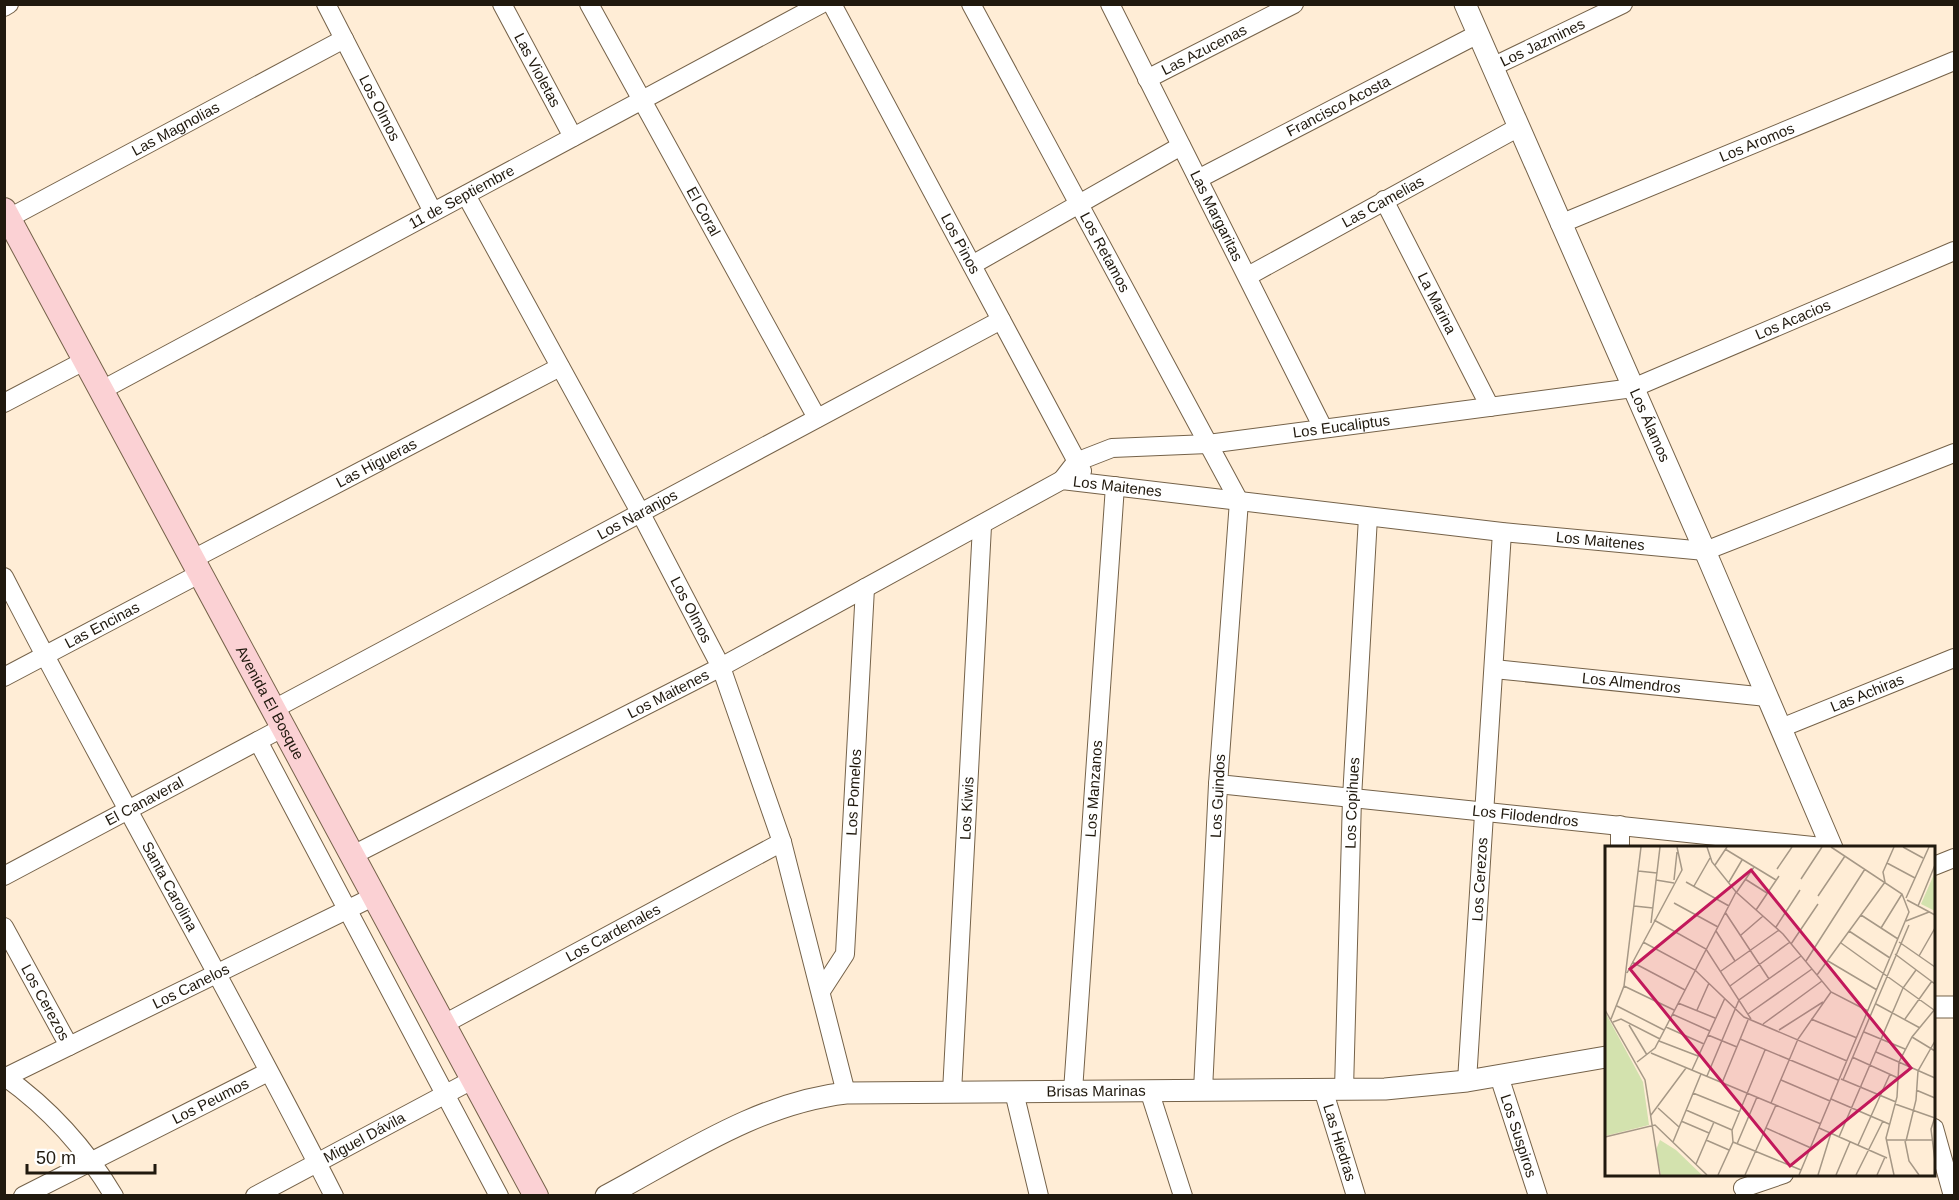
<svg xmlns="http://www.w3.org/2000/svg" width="1959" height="1200" font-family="Helvetica,sans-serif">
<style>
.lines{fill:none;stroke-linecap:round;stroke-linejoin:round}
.minor-casing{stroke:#756249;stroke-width:20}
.tertiary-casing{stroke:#756249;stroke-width:23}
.secondary-casing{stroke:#756249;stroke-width:26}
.minor{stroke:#fff;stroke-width:18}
.tertiary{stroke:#fff;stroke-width:21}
.secondary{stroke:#fbd1d4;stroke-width:24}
.labels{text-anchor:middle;stroke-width:6;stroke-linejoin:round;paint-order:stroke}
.street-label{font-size:15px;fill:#20190e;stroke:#fff}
.inset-road{fill:none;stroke:#a69886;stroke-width:1.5}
.view{fill:#c2185b;fill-opacity:0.15;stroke:#c2185b;stroke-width:3}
.inset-edge{fill:none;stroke:#20190e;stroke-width:3}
</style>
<rect width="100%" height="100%" fill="#ffedd6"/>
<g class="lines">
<defs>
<g id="minor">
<path id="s1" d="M326 4 433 212"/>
<path id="s2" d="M502 4 573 137"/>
<path id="s3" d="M589 4 817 418"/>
<path id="s4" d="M832 4 1082 471"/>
<path id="s5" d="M971 4 1239 501 1218 784 1203 1090"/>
<path id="s6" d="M1110 4 1323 428"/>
<path d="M4 7 9 4"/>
<path id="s7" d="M1492 67 1623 4"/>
<path id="s8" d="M1147 79 1294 4"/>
<path id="s9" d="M1198 179 1478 34"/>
<path id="s10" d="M466 195 640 512 721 667 782 842 846 1093"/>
<path id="s11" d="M1384 200 1490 407"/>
<path id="s12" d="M9 218 344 39"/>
<path id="s13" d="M1560 224 1954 61"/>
<path d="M972 265 1181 146"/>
<path id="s14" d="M1248 276 1519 127"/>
<path id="s15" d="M102 390 821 4"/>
<path d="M4 403 86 360"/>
<path id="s16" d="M1062 480 1076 462 1112 448 1208 444 1633 388 1954 251"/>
<path id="s17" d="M193 559 560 367"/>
<path id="s18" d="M4 577C111 785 228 987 334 1196"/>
<path id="s19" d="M1494 669 1767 697"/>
<path id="s20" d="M4 677 201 573"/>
<path id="s21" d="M274 709 1001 320"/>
<path id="s22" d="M1781 728 1954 658"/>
<path d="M258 741 499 1196"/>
<path id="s23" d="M1218 784 1832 848"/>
<path d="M1620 848V825"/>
<path id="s24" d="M353 855 721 667 1062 480 1502 532 1705 551 1954 453"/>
<path d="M1934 866 1954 858"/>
<path id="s25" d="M4 876 284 727"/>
<path id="s26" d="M4 927 69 1046"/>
<path id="s27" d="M821 991 845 954 865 588"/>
<path id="s28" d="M444 1024 782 842"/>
<path d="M4 1076C49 1108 86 1149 114 1196"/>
<path id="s29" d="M1499 1076 1538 1196"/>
<path id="s30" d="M6 1077 375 896"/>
<path id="s31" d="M1467 1081 1502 532"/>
<path id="s32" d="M1323 1089 1356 1196"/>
<path id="s33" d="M1344 1089 1352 798 1368 517"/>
<path d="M1149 1090 1183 1196"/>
<path id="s34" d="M1073 1091 1115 486"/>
<path id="s35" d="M952 1092 982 526"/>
<path d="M1014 1092 1039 1196"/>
<path d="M1934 1128 1953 1196"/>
<path d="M1743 1188 1784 1174"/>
<path id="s36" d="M23 1196 268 1072"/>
<path id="s37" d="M255 1196 474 1079"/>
</g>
<g id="tertiary">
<path id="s38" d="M1465 4 1705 551 1832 848"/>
<path d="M1934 1007H1954"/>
<path id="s39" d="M606 1196C683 1155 758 1103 846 1093L1385 1089 1467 1081 1606 1057"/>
</g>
<g id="secondary">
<path id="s40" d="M4 210 536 1196"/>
</g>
</defs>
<use href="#minor" class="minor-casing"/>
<use href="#tertiary" class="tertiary-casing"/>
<use href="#secondary" class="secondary-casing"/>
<use href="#minor" class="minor"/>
<use href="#tertiary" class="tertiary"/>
<use href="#secondary" class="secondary"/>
</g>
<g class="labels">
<g class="street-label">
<text dy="5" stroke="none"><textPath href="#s7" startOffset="56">Los Jazmines</textPath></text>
<text dy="5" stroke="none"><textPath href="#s8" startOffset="64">Las Azucenas</textPath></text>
<text dy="5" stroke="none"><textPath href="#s2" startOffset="75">Las Violetas</textPath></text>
<text dy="5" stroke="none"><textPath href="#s9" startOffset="158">Francisco Acosta</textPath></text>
<text dy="5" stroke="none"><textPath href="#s1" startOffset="117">Los Olmos</textPath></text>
<text dy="5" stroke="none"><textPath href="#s12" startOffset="189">Las Magnolias</textPath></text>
<text dy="5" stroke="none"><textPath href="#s13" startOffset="213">Los Aromos</textPath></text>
<text dy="5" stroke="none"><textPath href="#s15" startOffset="408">11 de Septiembre</textPath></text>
<text dy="5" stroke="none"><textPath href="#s14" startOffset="154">Las Camelias</textPath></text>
<text dy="5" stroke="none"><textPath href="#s3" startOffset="237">El Coral</textPath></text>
<text dy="5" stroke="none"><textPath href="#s6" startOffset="237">Las Margaritas</textPath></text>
<text dy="5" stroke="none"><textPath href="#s4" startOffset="272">Los Pinos</textPath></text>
<text dy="5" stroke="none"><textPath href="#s5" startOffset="282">Los Retamos</textPath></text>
<text dy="5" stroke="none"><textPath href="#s11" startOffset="116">La Marina</textPath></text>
<text dy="5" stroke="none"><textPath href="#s16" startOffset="760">Los Acacios</textPath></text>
<text dy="5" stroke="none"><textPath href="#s16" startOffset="292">Los Eucaliptus</textPath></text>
<text dy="5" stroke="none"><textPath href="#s38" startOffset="460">Los Álamos</textPath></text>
<text dy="5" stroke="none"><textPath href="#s17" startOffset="207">Las Higueras</textPath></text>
<text dy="5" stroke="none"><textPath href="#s24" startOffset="858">Los Maitenes</textPath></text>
<text dy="5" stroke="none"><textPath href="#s21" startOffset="412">Los Naranjos</textPath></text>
<text dy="5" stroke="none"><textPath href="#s24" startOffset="1344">Los Maitenes</textPath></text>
<text dy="5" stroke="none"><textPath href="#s10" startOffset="472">Los Olmos</textPath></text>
<text dy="5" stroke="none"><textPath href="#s20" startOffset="111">Las Encinas</textPath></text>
<text dy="5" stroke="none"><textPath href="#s19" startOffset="138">Los Almendros</textPath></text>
<text dy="5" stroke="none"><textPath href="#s22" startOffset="93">Las Achiras</textPath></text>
<text dy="5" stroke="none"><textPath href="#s24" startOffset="354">Los Maitenes</textPath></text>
<text dy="5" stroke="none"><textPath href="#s40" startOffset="560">Avenida El Bosque</textPath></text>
<text dy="5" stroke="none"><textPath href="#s34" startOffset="303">Los Manzanos</textPath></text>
<text dy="5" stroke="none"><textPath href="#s27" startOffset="206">Los Pomelos</textPath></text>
<text transform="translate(1218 796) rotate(-87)" y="5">Los Guindos</text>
<text dy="5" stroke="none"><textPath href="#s25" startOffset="159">El Canaveral</textPath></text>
<text dy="5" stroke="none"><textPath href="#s33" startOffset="286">Los Copihues</textPath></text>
<text dy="5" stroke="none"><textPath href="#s35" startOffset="284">Los Kiwis</textPath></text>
<text dy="5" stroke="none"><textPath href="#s23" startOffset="309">Los Filodendros</textPath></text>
<text dy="5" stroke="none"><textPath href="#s31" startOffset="202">Los Cerezos</textPath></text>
<text dy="5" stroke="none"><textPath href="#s18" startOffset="351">Santa Carolina</textPath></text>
<text dy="5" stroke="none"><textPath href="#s28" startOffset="192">Los Cardenales</textPath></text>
<text dy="5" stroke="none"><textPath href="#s30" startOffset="206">Los Canelos</textPath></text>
<text dy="5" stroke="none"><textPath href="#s26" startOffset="86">Los Cerezos</textPath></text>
<text dy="5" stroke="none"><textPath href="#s39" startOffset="513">Brisas Marinas</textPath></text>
<text dy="5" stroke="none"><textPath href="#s36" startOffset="210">Los Peumos</textPath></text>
<text dy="5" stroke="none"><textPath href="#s29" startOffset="63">Los Suspiros</textPath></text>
<text dy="5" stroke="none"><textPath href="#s37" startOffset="124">Miguel Dávila</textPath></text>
<text dy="5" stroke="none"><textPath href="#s32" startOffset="56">Las Hiedras</textPath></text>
</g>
</g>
<g transform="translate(1605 846)">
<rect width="330" height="330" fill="#ffedd6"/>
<path d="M330 26V65L316 58ZM0 166 38 236 44 279 0 290ZM55 294 71 304 97 329H56L51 304Z" fill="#d3e2ae"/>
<path class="inset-road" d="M102 1 107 16 131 46 178 88 226 146 263 165M298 1 318 12M120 3 171 34M282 17 310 32M110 19 122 1M172 23 187 1M33 25 52 27M140 33 162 47M196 33 217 1M51 34 69 37M69 34 72 6M81 36 124 60M124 36 137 14M89 40 105 12M131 47 149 21M213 50 240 10M301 52 324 1M302 54 330 69M69 57 113 81M29 60 48 62M313 60 330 19M151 64 174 30M120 66 164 133M256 69 293 93M49 74 101 103 146 173M301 75 324 66M46 77 55 1M171 81 195 44M276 82 297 48M111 85 130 115M244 85 285 112M136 89 158 70M38 96 90 124 139 171 242 215M294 96 330 121M236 97 329 164M186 98 213 58M290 108 330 138M314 110 330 82M201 115 260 23M223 115 272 144M27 116 80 144M116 125 174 84M22 127 77 24 72 1M212 129 280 36 278 26 289 1M19 140 69 164M125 140 185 96M73 157 110 172M271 158 315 182M12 160 59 184M0 164 40 234 55 329M92 164 104 137M67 168 105 185M143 168 207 123M6 173 19 140 36 1M206 173 252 192M300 173 327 135M8 176 16 173 55 193M158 178 217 135M24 179 42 209M61 181 99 198M174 184 218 156M259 186 300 203M103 189 132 201M307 191 330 205M135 193 233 234M54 195 93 210M271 206 330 232M46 207 216 278M247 211 293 232M32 216 50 202 131 46M87 224 120 152M102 230 134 154 196 110M236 233 291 256M176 234 225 255M238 234 304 79M117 237 143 174M311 244 330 252M88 247 135 266M226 253 284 278M166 257 193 193 226 146M290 258 330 272M53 262 74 281M81 264 127 284M46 269 81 222M330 271 326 283 330 315M76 275 104 287M161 282 206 302M214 282 282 312M0 291 50 279 102 329M234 291 298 142 311 124M101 294 124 304M281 294H327M300 295 304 315 314 329M301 295 311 254 313 225 330 195M68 296 96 228M128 296 196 324M132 298 152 251M253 299 285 228M91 318 109 276M113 329 128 296 127 284 160 204M140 329 171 259M194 329 304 66 297 48 226 1M213 329 226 287M231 329 245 296M251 329 278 275M272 329 280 311M289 329 281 292 292 251 294 216 307 191 330 163"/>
<path class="view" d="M146 24 306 222 185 320 25 123Z"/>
<rect width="330" height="330" class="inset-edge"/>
</g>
<rect width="1959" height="1200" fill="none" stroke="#20190e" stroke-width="12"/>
<path d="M27 1164v9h128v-9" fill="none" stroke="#20190e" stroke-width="3"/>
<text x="36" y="1164" font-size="18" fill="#20190e" stroke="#ffffff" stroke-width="4.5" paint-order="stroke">50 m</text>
</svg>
